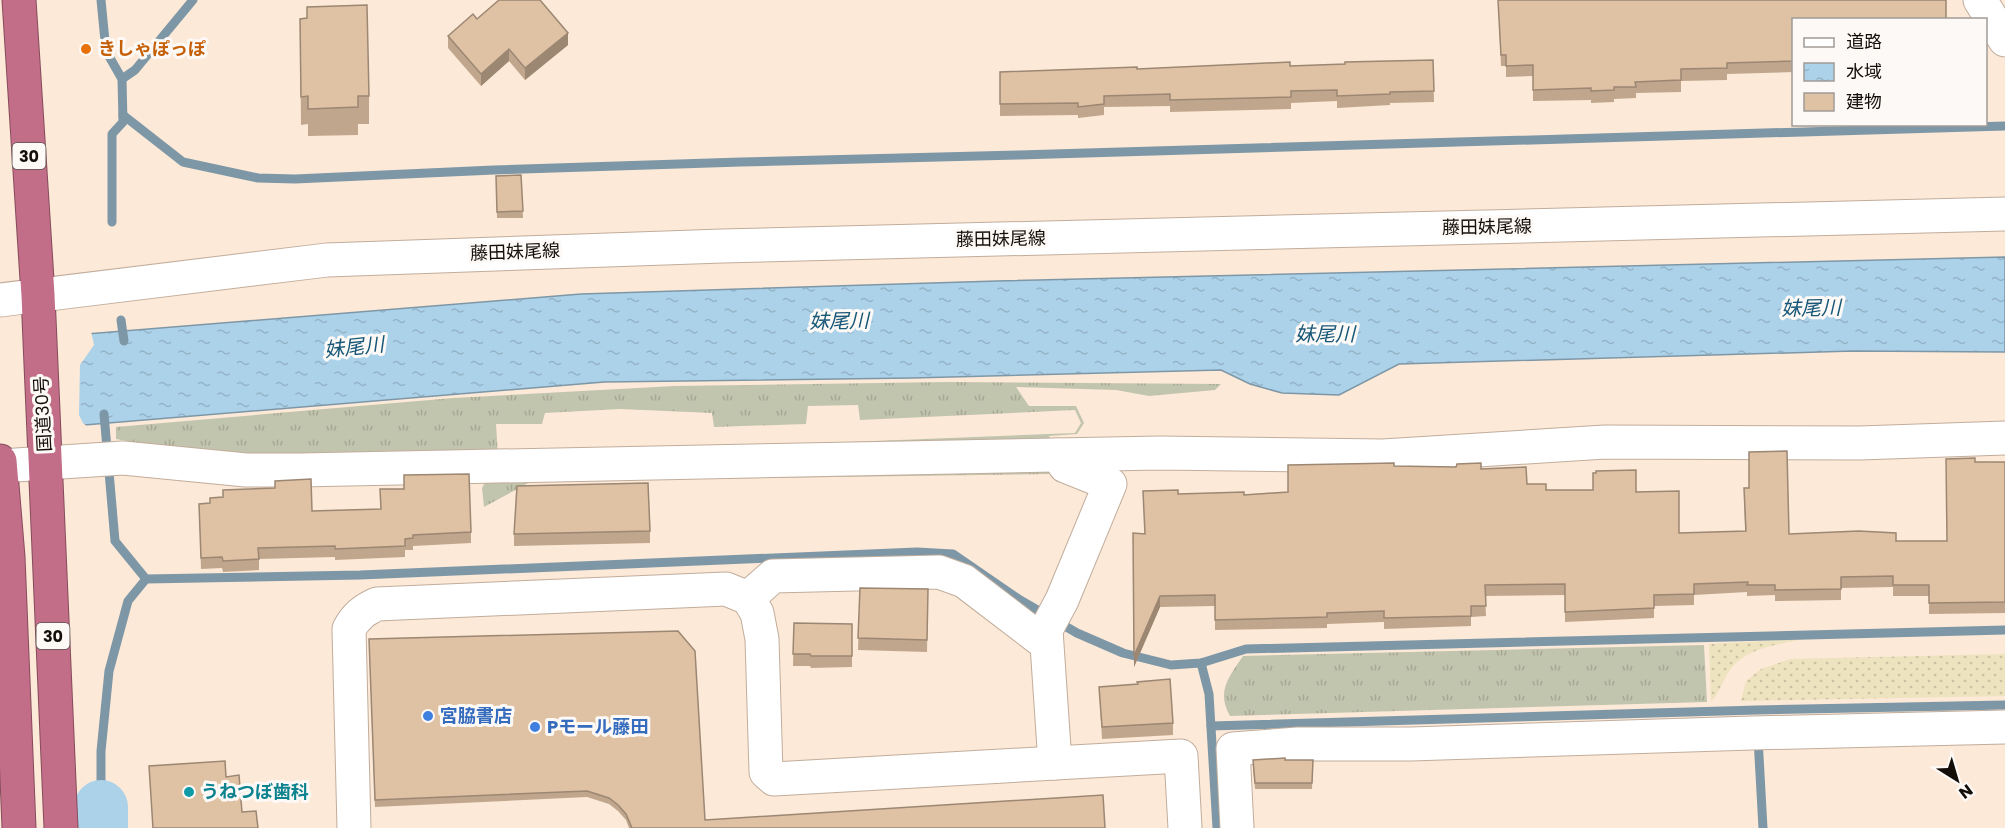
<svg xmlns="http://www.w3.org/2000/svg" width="2005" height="828" font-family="Poppins,'Noto Sans JP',sans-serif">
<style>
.grass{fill:url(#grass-tufts);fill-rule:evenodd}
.sand{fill:url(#sand-dots)}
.water{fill:url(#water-ripples);stroke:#7e97a6;stroke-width:1.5}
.pier{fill:#fde9d7}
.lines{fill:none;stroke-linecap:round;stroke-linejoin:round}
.stream{stroke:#7e97a6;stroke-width:9}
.river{stroke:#acd2ea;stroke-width:54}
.street-casing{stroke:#c1ad9c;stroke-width:35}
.secondary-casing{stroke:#c1ad9c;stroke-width:35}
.highway-casing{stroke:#864c5b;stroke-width:35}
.street{stroke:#fff;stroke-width:33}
.secondary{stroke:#fff;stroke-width:33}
.highway{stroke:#c36e88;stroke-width:33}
.wall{fill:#c0a68d}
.shaded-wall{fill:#9c8773}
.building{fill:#dfc1a4;stroke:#9c8773;stroke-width:1.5}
.food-dot{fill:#e8710a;stroke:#fdf9f6;stroke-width:2}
.shop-dot{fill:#3f7fe0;stroke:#fdf9f6;stroke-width:2}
.culture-dot{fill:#0f9aa8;stroke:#fdf9f6;stroke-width:2}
.labels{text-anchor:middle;stroke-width:6;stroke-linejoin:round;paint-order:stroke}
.shield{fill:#fdf9f6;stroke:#5a544f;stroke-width:1.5}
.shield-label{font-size:16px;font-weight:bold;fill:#140e08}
.food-label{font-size:18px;font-weight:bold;fill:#c56008;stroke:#fdf9f6;text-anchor:start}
.street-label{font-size:18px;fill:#140e08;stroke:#fdf9f6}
.shop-label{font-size:18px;font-weight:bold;fill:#366cbe;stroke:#fdf9f6;text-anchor:start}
.culture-label{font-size:18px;font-weight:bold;fill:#0d838f;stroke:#fdf9f6;text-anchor:start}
.water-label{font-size:20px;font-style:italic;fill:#175778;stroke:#fdf9f6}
</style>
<defs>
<pattern id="grass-tufts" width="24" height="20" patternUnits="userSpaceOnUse" patternTransform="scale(1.5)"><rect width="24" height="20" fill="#c2c5ae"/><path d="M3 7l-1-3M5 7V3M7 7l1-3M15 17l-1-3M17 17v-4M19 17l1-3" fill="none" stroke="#a6a894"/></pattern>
<pattern id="sand-dots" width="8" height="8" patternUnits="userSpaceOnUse" patternTransform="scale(1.5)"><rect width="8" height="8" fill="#ede3be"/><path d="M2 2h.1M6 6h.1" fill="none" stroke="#cac2a2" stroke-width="1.8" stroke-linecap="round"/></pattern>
<pattern id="water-ripples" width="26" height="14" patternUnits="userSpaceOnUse" patternTransform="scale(1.5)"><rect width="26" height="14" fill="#acd2ea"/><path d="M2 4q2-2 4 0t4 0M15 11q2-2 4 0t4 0" fill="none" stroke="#93b3c7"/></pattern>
</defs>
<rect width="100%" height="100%" fill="#fde9d7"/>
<g class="grass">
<path d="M947 382 1221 384 1215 390 1149 396 1116 390 1016 387 1029 406H1076L1084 423 1077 434 1049 436 1052 441 1084 442V445L865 447 272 464 215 457 116 439V427L453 398 674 386ZM858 405 860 420 1075 410 1081 423 1075 433 498 456 496 424H542L545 413 620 409 712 413 714 427 806 424 808 406Z"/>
<path d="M1051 463 1052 474 532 481 484 507 482 488 491 472Z"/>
<path d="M1704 645 1707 702 1230 716C1216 691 1229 677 1243 656Z"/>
</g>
<g class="sand">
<path d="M1803 639C1780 644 1750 647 1733 666 1724 675 1721 691 1711 702L1709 644Z"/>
<path d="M2005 654V696L1741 701 1746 681 1761 669 1790 659Z"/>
</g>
<path class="water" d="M2005 257V352L1853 351 1399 364 1339 395 1282 393 1250 384 1221 370 912 378 604 382 0 432V341L581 294 997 281Z"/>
<path class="pier" d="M91 331 94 345 80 365 79 415 83 423 89 428 0 435V338Z"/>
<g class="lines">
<g class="stream">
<path d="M101 0 106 51 122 79 123 122 112 134V222"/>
<path d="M122 79 135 70 193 0"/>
<path d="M123 115 183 162 258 178 295 179 494 170 741 162 1019 155 2005 126"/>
<path d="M121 320 124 341"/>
<path d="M104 414 115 541 146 579 360 575 917 552 953 554 1020 600 1077 633 1123 653 1171 665 1201 663 1246 649 2005 630"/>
<path d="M1201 663 1209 694 1217 828"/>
<path d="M1211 726 1757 710 2005 705"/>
<path d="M1758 738 1763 828"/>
<path d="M101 807V751L109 671 128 601 146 579"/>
</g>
<path class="river" d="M101 828V807"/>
<defs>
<g id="street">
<path d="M1980 0 2005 40"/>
<path d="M1058 455 1065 466 1110 484 1062 600 1046 630 1055 763 1181 756 1185 828"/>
<path d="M0 466 123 458 246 470H300L1160 453 1383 456 1605 442 1860 443 2005 438"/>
<path d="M748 598 773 576 939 572 964 581 1045 643"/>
<path d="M354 828 349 629C356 616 364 610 377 604L726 589 748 598 757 613 762 639 766 772 774 779 1055 763"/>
<path d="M1237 828 1233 749 1298 744H1411L1752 733 2005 727"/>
</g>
<path id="secondary" d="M0 300 327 260 722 246 2005 214"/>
<g id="highway">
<path d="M19 0 38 295 61 828"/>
<path d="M0 461 8 557 19 828"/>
</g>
</defs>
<use href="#street" class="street-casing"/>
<use href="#secondary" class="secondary-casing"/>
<use href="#highway" class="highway-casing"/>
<use href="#street" class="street"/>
<use href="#secondary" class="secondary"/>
<use href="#highway" class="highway"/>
</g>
<g class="wall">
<path d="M1498 0H1946L1794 20V72L1727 74V80L1681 81V92L1636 93V98L1614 99V102L1591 103V100L1533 101V76L1506 77V66H1501Z"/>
<path d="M300 19 369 96V124H358V135L308 136V124L301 125Z"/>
<path d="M477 19 568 45 525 80 509 61 481 86 448 48V36Z"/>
<path d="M1433 60 1434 102 1390 103V105L1337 108V101L1291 103V109L1170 112V106L1104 107V115L1078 118V115L1000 116V72L1290 66Z"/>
<path d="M521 175 523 218H497L496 176Z"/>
<path d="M1975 462H2005V613L1929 614V596H1893V587L1841 588V600L1775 601V595L1747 596V592L1694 595V605L1654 606V618L1565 622V595L1485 596 1486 616 1471 617V626L1384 629V622L1327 624V628L1215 630V606L1160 607 1134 667 1133 533 1145 534 1143 491 1178 494 1244 495 1288 492 1394 466 1481 469 1546 490 1636 492 1679 533 1745 531 1744 488 1789 534 1896 541H1947Z"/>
<path d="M199 504 312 511 471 532V543L413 546V550H405V557L335 560V557L259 559V570L223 572 222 568 201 569Z"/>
<path d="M650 531V543L514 546V534Z"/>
<path d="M860 588 928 589 927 652 858 650Z"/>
<path d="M794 623 852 624V667L811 668 810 666H793Z"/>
<path d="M369 639 705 820 1105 828H629L626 820 618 811 609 804 587 797 375 807Z"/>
<path d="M1099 687 1173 723V735L1102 739Z"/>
<path d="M1285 760H1313L1312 789H1255L1253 766Z"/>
</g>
<g class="shaded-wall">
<path d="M568 33V45L525 80V68Z"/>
<path d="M509 49V61L481 86V74Z"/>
<path d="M1160 596V607L1134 667V656Z"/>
</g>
<g class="building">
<path d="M499 0H540L568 33 525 68 509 49 481 74 448 36 473 14 477 19Z"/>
<path d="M1498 0H1946V20H1794V61L1727 63V68L1681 69V80L1635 82 1636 87H1614V90L1591 91V88L1533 90V65L1506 66V55H1501Z"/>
<path d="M367 5 369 96H358V107L308 109V96L301 97 300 19 307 18V7Z"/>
<path d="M1433 60 1434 91 1390 92V94L1337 96V90L1291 91V97L1170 100V94L1104 96V104L1078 107V103L1000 104V72L1137 67V69L1290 62V66L1345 64V62Z"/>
<path d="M521 175 523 211 497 212 496 176Z"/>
<path d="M1787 451 1789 534 1859 531 1896 533V541H1947L1946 459 1975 458V462H2005V602L1929 603V585H1893V576L1841 577V589L1775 590V585H1747L1748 582 1694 584V594L1654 595V608L1565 612V584L1485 585 1486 606H1471V616L1384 618V611L1327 613V617L1215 620V595L1160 596 1134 656 1133 533 1145 534 1143 491 1178 490V494L1244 492V495L1288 492V465L1394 463V466L1456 467 1457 464 1481 463V469L1526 467 1527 484H1546V490H1593V473H1596V471L1636 470V492L1679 491V533L1746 531 1744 488H1749V452Z"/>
<path d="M469 474 471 532 413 535V538L405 539V546L335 549V546L258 548 259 559 223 561 222 557 201 558 199 504 210 503V498L223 497V490L275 488V481L311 479 312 511 381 509 380 489H404V475Z"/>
<path d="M648 483 650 531 514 534 517 486Z"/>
<path d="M860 588 928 589 927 640 858 638Z"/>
<path d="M794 623 852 624V656H811L810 654H793Z"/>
<path d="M678 631 695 651 705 820 1103 795 1105 828H632L626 814 618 805 609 798 587 791 375 800 369 639Z"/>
<path d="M1170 679 1173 723 1102 727 1099 687 1138 684 1137 682Z"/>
<path d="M1285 758V760H1313L1312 783H1255L1253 760Z"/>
<path d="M225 761 226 777 239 775 242 812 256 811 258 828H153L149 766Z"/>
</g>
<circle class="food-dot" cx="86" cy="49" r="6"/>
<g class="shop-dot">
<circle cx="428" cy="716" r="6"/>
<circle cx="535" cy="727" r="6"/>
</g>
<circle class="culture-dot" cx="189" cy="792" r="6"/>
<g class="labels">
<g class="shield">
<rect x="12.5" y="143" width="33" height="26" rx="4.5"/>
<rect x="36.5" y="623" width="33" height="26" rx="4.5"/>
</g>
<g class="shield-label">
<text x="29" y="162">30</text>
<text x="53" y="642">30</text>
</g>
<g class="food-label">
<text x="98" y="55">きしゃぽっぽ</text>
</g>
<g class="street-label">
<text transform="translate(1487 227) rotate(-1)" y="6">藤田妹尾線</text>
<text transform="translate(1001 239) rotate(-1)" y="6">藤田妹尾線</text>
<text transform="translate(515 252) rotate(-2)" y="6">藤田妹尾線</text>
<text transform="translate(43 414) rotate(-93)" y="6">国道30号</text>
</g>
<g class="shop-label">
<text x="440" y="722">宮脇書店</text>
<text x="547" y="733">Pモール藤田</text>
</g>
<g class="culture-label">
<text x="201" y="798">うねつぼ歯科</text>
</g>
<g class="water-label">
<text transform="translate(1811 308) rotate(-1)" y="7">妹尾川</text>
<text transform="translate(839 321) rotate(-1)" y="7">妹尾川</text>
<text x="1325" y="341">妹尾川</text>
<text transform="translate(354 347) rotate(-6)" y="7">妹尾川</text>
</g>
</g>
<rect x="1792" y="18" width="195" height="108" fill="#fdf9f6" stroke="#a09b97" stroke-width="1.5"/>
<rect x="1804" y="38" width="30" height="9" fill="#ffffff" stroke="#a09b97" stroke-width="1.5"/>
<text x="1846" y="48" font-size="18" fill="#140e08">道路</text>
<rect x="1804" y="63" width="30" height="18" fill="url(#water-ripples)" stroke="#a09b97" stroke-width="1.5"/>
<text x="1846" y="78" font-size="18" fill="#140e08">水域</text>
<rect x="1804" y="93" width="30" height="18" fill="#dfc1a4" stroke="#a09b97" stroke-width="1.5"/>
<text x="1846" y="108" font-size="18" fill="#140e08">建物</text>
<g transform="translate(1957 780) rotate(143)" stroke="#fdf9f6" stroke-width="4.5" paint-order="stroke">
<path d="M0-4.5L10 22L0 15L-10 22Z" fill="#140e08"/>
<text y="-9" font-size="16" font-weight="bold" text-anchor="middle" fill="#140e08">N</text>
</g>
</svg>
